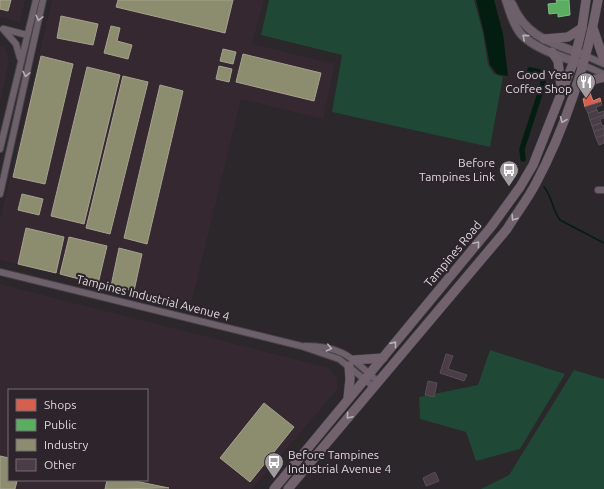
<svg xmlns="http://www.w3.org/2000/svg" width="604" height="489" font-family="Ubuntu,sans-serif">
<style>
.built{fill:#352831;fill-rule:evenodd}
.green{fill:#1f4836}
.water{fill:#041d11}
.shops{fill:#d6604d;stroke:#d98478}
.public{fill:#5aae61;stroke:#82bb86}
.industry{fill:#8c8c6e;stroke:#a5a38f}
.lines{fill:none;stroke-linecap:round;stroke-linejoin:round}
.stream{stroke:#041d11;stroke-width:1.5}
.canal{stroke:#041d11;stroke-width:5.5}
.building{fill:#4b3c48;stroke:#555154}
.minor-casing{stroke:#474447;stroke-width:8}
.tertiary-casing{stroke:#474447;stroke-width:10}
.secondary-casing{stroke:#474447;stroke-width:10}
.minor{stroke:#6e606b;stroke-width:6}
.tertiary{stroke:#6e606b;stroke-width:8}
.secondary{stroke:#72626e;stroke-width:9}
.oneway{stroke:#b7afb5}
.oneway2{stroke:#b9afb6}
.labels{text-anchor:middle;stroke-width:4;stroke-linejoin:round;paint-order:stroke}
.poi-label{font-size:12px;fill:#dfd9dd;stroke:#2d252b;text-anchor:end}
.street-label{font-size:12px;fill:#dfd9dd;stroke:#2d252b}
</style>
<rect width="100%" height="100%" fill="#2b272a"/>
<g class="built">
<path d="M0 0H25L20 22 0 17Z"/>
<path d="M52 0H264L252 44 335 64 323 119 241 99 190 309 0 260V220Z"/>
<path d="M0 46 5 47 9 61 0 104Z"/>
<path d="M0 284 329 368 337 379V390L252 489H0ZM9 390H147V480H9Z"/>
</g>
<g class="green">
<path d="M269 0H474L483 33 488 65 494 74 503 77 490 147 332 112 342 55 261 35Z"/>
<path d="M490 350 565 374 520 449 476 461 466 432 420 419 419 397 478 385Z"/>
<path d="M574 370 604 379V489H481L509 475Z"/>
</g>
<path class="water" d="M476 0H494L503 34 508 76 497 74 490 65 484 33Z"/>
<path class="shops" d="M590 93 593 101 600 98 601 102 585 107 583 99Z"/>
<path class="public" d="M556 0H569L570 15 558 17V13L549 14 548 4 557 3Z"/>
<g class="industry">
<path d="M0 0H11L8 11 0 9Z"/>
<path d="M118 0H233L225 33 116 7Z"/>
<path d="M61 16 98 24 93 45 57 38Z"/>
<path d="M111 26 120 28 117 41 132 45 128 59 104 53Z"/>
<path d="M223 49 236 52 233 64 220 61Z"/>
<path d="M243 54 321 73 314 101 236 82Z"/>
<path d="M41 56 73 64 45 184 13 177Z"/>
<path d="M219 66 232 69 229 82 216 79Z"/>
<path d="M87 67 120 75 84 224 51 216Z"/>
<path d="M123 76 148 82 110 234 86 228Z"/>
<path d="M160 85 183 91 147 244 124 238Z"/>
<path d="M22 194 43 199 39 215 18 210Z"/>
<path d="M26 228 64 237 56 273 18 264Z"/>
<path d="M69 237 107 246 98 284 60 274Z"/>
<path d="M119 248 142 254 134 291 111 286Z"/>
<path d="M264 403 294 427 250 482 220 458Z"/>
<path d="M0 456 9 458V480L17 481 15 489H0Z"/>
<path d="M107 480H130L169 488 105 489Z"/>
</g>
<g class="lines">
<path class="stream" d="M544 187C552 196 552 209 560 220L604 243"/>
<path class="canal" d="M523 159 522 149 543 84V77L539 72 530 70"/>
</g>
<g class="building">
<path d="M601 102 602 105 596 107 597 110 588 113 585 107Z"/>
<path d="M597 110 598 113 604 111V115L590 120 588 113Z"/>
<path d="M604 115V118L600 119 601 123 592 126 590 120Z"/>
<path d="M601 123 602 126 604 125V128L594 132 592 126Z"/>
<path d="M604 128V135L596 138 594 132Z"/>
<path d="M604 135V143L599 145 596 138Z"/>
<path d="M446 354 453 356 448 369 467 375 464 381 440 373Z"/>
<path d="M428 381 437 383 434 397 425 395Z"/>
<path d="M435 472 439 481 426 486 423 478Z"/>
</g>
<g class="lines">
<defs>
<g id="minor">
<path d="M3 29 16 44 20 58"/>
<path d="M4 29 27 35"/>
<path d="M586 56 604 64"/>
<path d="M583 65 604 74"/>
<path d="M0 149 36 0"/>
<path d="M598 190H604"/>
<path d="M0 194 43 0"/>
<path d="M0 272 301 346 339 359 374 387"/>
<path d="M305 346C343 346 352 358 378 382"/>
</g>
<g id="tertiary">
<path d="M506 0C510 11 513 25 521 34 535 49 560 56 579 63"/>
<path d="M512 4C526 37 550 42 581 54"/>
</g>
<g id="secondary">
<path d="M593 28 604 60"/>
<path d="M544 39 568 37 582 28"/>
<path d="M552 52 558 61 561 87"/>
<path d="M577 84 604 77"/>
<path d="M354 360 383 358"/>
<path d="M348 398 350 379 349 366"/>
<path d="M274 489 491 227 520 187 533 165 574 61 582 28 586 0"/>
<path d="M288 489 507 229C516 214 527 200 535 185 565 129 587 62 598 0"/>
</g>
</defs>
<use href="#minor" class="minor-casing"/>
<use href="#tertiary" class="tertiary-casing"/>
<use href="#secondary" class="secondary-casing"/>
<use href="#minor" class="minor"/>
<use href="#tertiary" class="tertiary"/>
<use href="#secondary" class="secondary"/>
</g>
<defs><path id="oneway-chevron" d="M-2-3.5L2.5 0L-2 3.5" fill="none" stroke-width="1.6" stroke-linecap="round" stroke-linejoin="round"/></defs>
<g class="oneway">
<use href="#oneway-chevron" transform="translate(39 18) rotate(104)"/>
<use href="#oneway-chevron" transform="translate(525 37) rotate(-139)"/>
<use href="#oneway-chevron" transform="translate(26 74) rotate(102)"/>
<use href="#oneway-chevron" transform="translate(329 348) rotate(13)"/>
</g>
<g class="oneway2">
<use href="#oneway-chevron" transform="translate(563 120) rotate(112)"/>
<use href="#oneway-chevron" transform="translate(514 218) rotate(123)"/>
<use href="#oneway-chevron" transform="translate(477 244) rotate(-50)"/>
<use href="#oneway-chevron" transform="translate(394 344) rotate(-51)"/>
<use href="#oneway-chevron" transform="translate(349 416) rotate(130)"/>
</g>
<defs>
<symbol id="restaurant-pin" viewBox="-11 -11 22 30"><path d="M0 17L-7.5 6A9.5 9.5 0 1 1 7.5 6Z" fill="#a09b9e" stroke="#2d252b"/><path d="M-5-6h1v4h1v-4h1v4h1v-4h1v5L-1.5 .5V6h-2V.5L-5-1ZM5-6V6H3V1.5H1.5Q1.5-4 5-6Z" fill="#fff"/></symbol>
<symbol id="bus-pin" viewBox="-11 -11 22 30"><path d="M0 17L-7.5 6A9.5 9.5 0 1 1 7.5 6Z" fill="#a09b9e" stroke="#2d252b"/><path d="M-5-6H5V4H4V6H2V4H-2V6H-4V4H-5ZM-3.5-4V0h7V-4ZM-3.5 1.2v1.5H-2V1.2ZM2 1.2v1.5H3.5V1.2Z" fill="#fff"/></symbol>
</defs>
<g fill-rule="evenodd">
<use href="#restaurant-pin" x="575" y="71" width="22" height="30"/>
<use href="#bus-pin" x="498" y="159" width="22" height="30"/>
<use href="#bus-pin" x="263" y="451" width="22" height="30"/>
</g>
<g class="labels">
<g class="poi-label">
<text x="572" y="79">Good Year<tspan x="572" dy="14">Coffee Shop</tspan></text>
<text x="495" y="167">Before<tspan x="495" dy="14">Tampines Link</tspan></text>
<text x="288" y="459" text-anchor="start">Before Tampines<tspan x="288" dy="14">Industrial Avenue 4</tspan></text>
</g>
<g class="street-label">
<text transform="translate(453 254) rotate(-50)" y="4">Tampines Road</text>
<text transform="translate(153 298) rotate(14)" y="4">Tampines Industrial Avenue 4</text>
</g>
</g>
<rect x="8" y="389" width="140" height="92" fill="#2d252b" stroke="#746d72"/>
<rect x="16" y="399" width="20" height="12" fill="#d6604d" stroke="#746d72"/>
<text x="44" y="409" font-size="12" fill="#dfd9dd">Shops</text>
<rect x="16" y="419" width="20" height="12" fill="#5aae61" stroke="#746d72"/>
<text x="44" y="429" font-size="12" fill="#dfd9dd">Public</text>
<rect x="16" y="439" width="20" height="12" fill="#8c8c6e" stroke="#746d72"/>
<text x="44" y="449" font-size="12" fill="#dfd9dd">Industry</text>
<rect x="16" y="459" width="20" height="12" fill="#4b3c48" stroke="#746d72"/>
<text x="44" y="469" font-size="12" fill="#dfd9dd">Other</text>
</svg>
